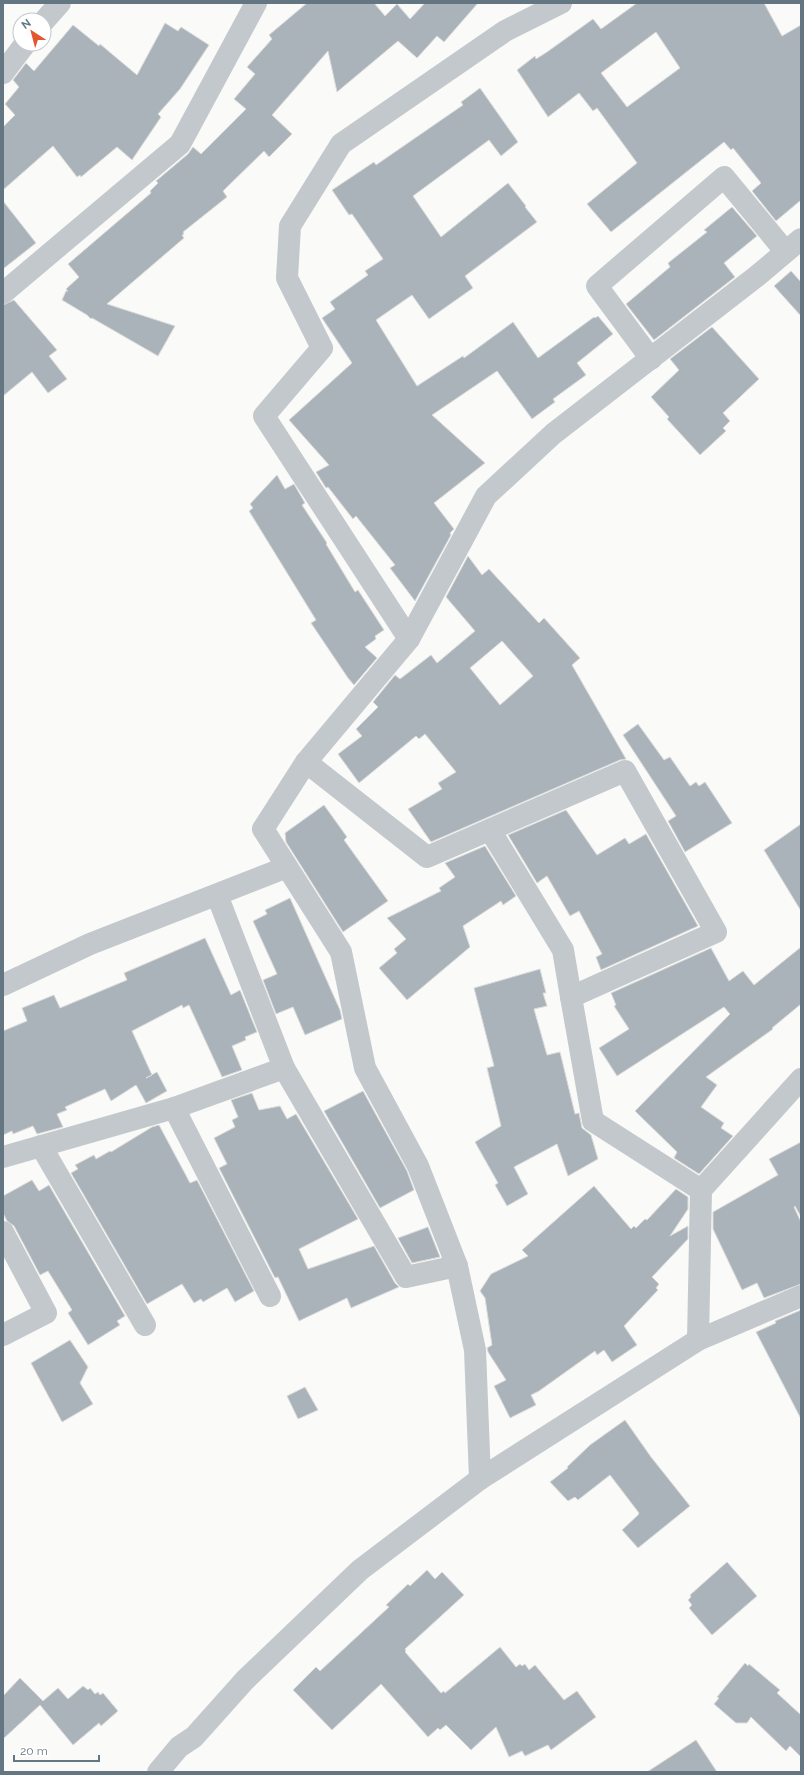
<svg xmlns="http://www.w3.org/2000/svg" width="804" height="1775" font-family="Raleway,sans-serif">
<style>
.building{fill:#aab3b9;stroke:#dcdcda;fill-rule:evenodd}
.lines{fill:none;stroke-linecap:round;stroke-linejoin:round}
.street{stroke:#c3c8cc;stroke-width:22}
</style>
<rect width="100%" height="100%" fill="#fafaf8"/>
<g class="building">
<path d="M307 3H374L385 16 397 4 410 19 425 3H478L444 42 437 36 417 58 398 41 337 92 328 51 272 115 292 134 269 157 264 151 223 191 227 197 183 232 184 234 182 235 184 238 107 304 175 326 158 356 92 318 91 319 87 315 62 300 66 291H68L66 289 79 277 68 264 151 193 150 191 158 183 156 181 188 154 193 147 201 154 246 109 234 99 255 74 247 67 272 39 269 35Z"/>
<path d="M637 3H764L782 36 801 25V200L776 221 752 191 761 183 733 148 731 150 724 142 611 232 587 204 637 163 597 108 593 111 579 93 548 117 517 70 535 56 536 59 547 52 593 19 601 29ZM656 32 680 68 627 107 601 73Z"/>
<path d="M165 23 178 31 181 27 209 45 180 89 158 114 161 117 132 160 117 147 81 177 80 175 77 177 53 146 3 190V127L15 115 5 104 19 87 13 80 26 63 34 71 73 25 99 46 100 44 137 75Z"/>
<path d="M480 88 518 142 501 156 489 140 413 196 441 237 508 183 526 206 525 207 537 222 465 276 473 288 429 319 412 295 376 320 417 386 463 356 464 358 513 322 538 358 594 317 595 318 598 316 613 334 577 363 586 375 553 399 555 402 532 419 497 371 432 415 485 463 434 503 454 529 450 533 451 535 415 601 390 568 395 565 356 516 353 519 328 487 326 488 316 472 329 465 289 420 352 363 322 318 335 309 330 302 368 275 365 271 383 259 352 214 349 215 332 190 374 162 376 165 463 105 461 102Z"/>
<path d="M3 201 36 243 3 269Z"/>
<path d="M732 207 757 236 724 263 735 277 654 340 626 304 670 267 668 263 707 232 704 230Z"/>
<path d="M791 271 801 282V316L774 286Z"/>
<path d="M14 300 57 350 49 356 67 379 48 393 32 372 3 396V305Z"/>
<path d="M712 327 759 379 723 413 730 421 723 428 726 431 700 455 667 419 669 417 651 397 679 370 670 359Z"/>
<path d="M277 475 285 489 294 484 305 503 302 505 327 543 326 544 355 592 358 590 384 630 375 636 376 639 365 647 377 658 354 685 348 678 311 623 316 620 249 511 253 508 250 504Z"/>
<path d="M468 556 482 575 489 569 539 623 544 618 580 658 572 665 626 759 620 760 431 842 408 809 442 789 438 783 456 772 425 734 419 739 416 736 359 783 338 754 362 736 356 729 378 707 373 702 395 675 400 679 431 655 437 663 475 631 446 597ZM502 641 533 676 500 705 470 668Z"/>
<path d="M638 724 664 760 670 757 690 786 696 782 699 786 705 782 732 823 685 852 668 821 676 816 623 735Z"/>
<path d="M324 805 347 837 344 840 388 901 343 932 286 842 285 833Z"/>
<path d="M566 810 597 855 625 838 629 844 646 834 698 926 601 970 596 957 602 954 579 911 570 916 547 876 537 883 508 835Z"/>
<path d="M801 824V911L764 850Z"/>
<path d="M485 846 516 896 503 905 501 901 463 926 470 947 407 1000 379 968 397 953 394 949 406 939 387 918 441 891 439 888 455 877 445 863Z"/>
<path d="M290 898 340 1010 342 1019 305 1035 293 1007 276 1014 263 980 277 974 253 921 267 914 265 910Z"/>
<path d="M205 938 231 995 240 990 257 1032 245 1037 246 1040 232 1046 242 1070 222 1077 189 1005 183 1008 182 1005 132 1031 152 1075 146 1078 157 1072 167 1091 146 1103 136 1085 111 1101 105 1089 65 1107 67 1110 57 1114 63 1127 37 1134 33 1126 13 1134 12 1131 3 1135V1031L27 1021 22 1008 54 995 60 1008 127 980 124 973Z"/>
<path d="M801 947V1004L772 1028 773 1029 706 1077 717 1085 701 1107 724 1123 721 1128 733 1136 699 1174 674 1158 677 1152 635 1111 730 1014 724 1007 617 1076 599 1048 629 1029 614 1006 616 1005 611 993 711 948 729 981 743 971 754 985Z"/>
<path d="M540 969 546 993H543L547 1006 534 1009 547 1055 560 1052 575 1114 579 1113 582 1128 591 1135 598 1159 568 1176 557 1144 514 1167 528 1194 507 1206 495 1185 498 1183 475 1142 501 1126 487 1068 494 1066 474 988Z"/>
<path d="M363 1091 407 1171 414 1190 380 1208 324 1111Z"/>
<path d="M252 1093 259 1110 280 1106 287 1119 296 1114 358 1219 299 1249 308 1269 374 1246 395 1283 399 1287 351 1308 347 1298 299 1321 278 1277 275 1278 219 1168 227 1164 214 1138 235 1127 232 1120 238 1117 231 1100Z"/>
<path d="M159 1125 190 1183 197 1180 254 1291 235 1302 227 1288 203 1302 201 1299 194 1303 182 1284 147 1304 71 1173 78 1169 75 1165 94 1155 96 1159 110 1151 111 1152 152 1127Z"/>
<path d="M801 1142V1217L795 1206 794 1207 801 1222V1284L764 1298 757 1283 742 1290 713 1229V1212L778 1175 769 1159Z"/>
<path d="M32 1180 39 1191 49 1185 125 1316 117 1321 120 1325 88 1345 68 1313 72 1310 48 1271 40 1275 14 1226 7 1221 3 1213V1196Z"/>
<path d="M594 1186 631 1229 634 1226 636 1228 645 1219 647 1220 676 1189 688 1197V1209L670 1236 688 1226V1239L652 1277 659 1284 656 1288 658 1290 624 1326 637 1345 612 1362 604 1350 597 1355 595 1351 539 1391 531 1395 536 1405 510 1418 494 1386 506 1380 488 1352 487 1348 492 1345 485 1298 480 1291 491 1274 528 1256 522 1250Z"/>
<path d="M428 1227 440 1257 412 1263 398 1238Z"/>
<path d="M801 1310V1419L756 1332 776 1323 775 1321Z"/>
<path d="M70 1340 88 1367 80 1383 93 1404 62 1422 31 1363Z"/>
<path d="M305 1387 318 1410 298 1419 287 1396Z"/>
<path d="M625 1420 651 1457 690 1506 638 1548 622 1530 638 1515 639 1513 610 1475 578 1500 575 1497 568 1501 550 1482 568 1468 567 1467 590 1445Z"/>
<path d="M727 1562 757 1596 712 1635 689 1608 692 1605 688 1600 691 1597 690 1595Z"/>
<path d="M427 1570 435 1579 442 1572 464 1595 405 1649 406 1651 405 1652 441 1693 444 1691 445 1693 500 1647 516 1667 520 1664 522 1666 525 1664 529 1670 535 1665 564 1700 577 1691 596 1717 551 1750 548 1745 525 1756 522 1751 509 1757 496 1727 471 1750 446 1725 440 1730 438 1728 428 1737 381 1684 332 1730 293 1690 316 1667 320 1671 389 1607 386 1605 408 1584 410 1586Z"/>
<path d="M745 1663 748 1666 749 1664 780 1690 777 1693 801 1715V1757L790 1746 786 1751 751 1717 747 1723H736L714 1704 719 1698 717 1697Z"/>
<path d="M20 1678 43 1701 58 1688 68 1699 83 1686 88 1690 90 1688 95 1694 98 1692 100 1695 103 1693 118 1711 101 1726 99 1723 73 1745 40 1705 3 1739V1696Z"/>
<path d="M696 1740 717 1772H647Z"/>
</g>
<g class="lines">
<g class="street">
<path d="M44 21 60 3"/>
<path d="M3 73 25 44"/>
<path d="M3 293 180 144 256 3"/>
<path d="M651 359 597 286 724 177 785 251"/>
<path d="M409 639 264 416 322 348 287 278 290 226 341 144 505 31 561 3"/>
<path d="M306 762 427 857 625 771 716 932 571 997 593 1121 701 1190"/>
<path d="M490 830 563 950 571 997"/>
<path d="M3 985 90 944 287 867"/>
<path d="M284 1068 406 1277 457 1266"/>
<path d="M174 1108 270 1296"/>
<path d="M41 1146 145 1325"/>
<path d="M3 1157 174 1108 284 1068 217 895"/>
<path d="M3 1232 46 1313 3 1335"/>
<path d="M698 1340 701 1190 801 1079"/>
<path d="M480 1479 475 1350 457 1266 418 1166 365 1068 341 952 263 829 306 762 409 639 486 496 553 434 757 276 801 239"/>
<path d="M158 1772 179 1747 194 1737 245 1680 360 1570 480 1479 698 1340 801 1296"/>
</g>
</g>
<rect width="804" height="1775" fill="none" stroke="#657683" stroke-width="8"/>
<g transform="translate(32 32) rotate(324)"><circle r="19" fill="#ffffff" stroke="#c1c8cd"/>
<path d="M0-3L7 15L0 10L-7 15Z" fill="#e4572e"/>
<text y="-6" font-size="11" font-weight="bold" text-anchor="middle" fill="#657683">N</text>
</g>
<path d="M14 1755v6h85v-6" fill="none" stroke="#657683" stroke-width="2"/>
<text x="20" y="1755" font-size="12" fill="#657683" stroke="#ffffff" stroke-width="3" paint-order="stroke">20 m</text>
</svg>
